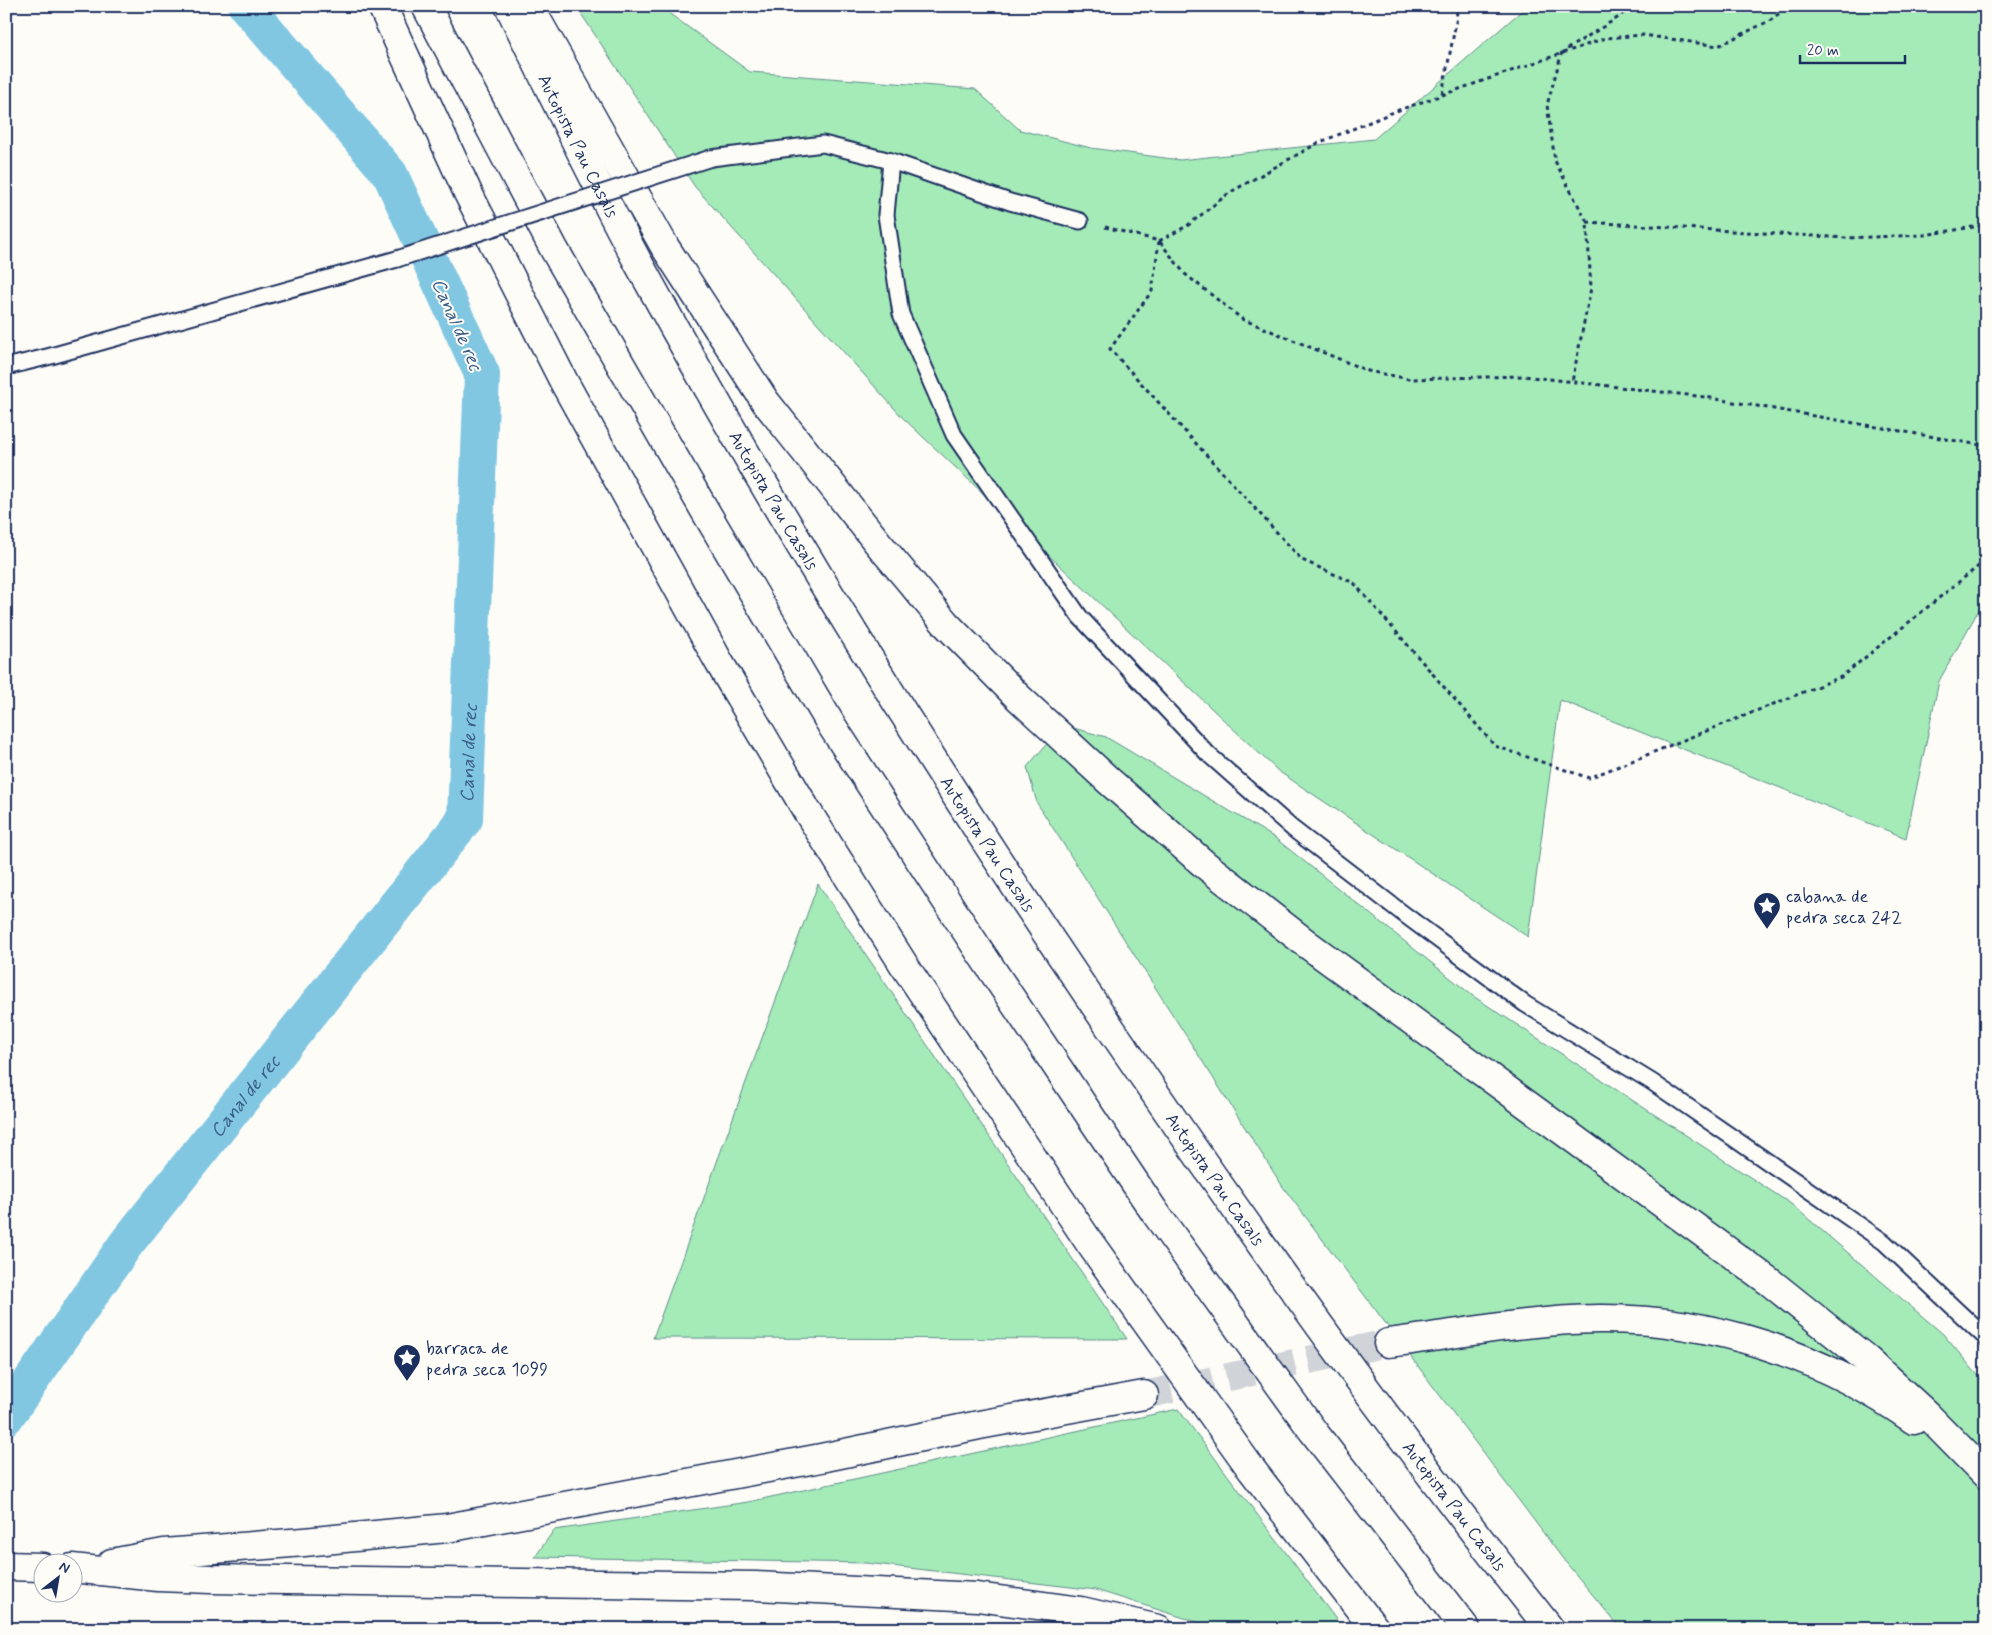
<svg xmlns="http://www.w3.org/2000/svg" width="1992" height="1635" font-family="Mynerve,sans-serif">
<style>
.green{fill:#a4ebb8;stroke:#608d8b}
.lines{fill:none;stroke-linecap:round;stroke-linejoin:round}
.canal{stroke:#81c7e2;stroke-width:36}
.highway-tunnel{stroke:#d0d3d8;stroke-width:28;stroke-dasharray:28 14;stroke-linecap:butt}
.lane-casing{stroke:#1b2f5e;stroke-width:19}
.highway-casing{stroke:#1b2f5e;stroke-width:31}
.path{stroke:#1b2f5e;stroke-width:3;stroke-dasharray:4 4;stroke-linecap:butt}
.lane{stroke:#fdfcf7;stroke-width:15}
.highway{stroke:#fdfcf7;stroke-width:28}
.lane-bridge-casing{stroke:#1b2f5e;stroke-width:19;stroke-linecap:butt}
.lane-bridge{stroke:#fdfcf7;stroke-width:15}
.labels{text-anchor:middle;stroke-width:4;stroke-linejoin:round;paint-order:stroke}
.street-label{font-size:18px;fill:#1b2f5e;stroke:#fdfcf7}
.poi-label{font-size:18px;fill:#1b2f5e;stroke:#fdfcf7;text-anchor:start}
.water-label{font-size:19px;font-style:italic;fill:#3a5d86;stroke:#fdfcf7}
</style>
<rect width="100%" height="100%" fill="#fdfcf7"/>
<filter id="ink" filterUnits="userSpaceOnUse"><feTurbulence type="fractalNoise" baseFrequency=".02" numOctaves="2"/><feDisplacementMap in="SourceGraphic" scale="10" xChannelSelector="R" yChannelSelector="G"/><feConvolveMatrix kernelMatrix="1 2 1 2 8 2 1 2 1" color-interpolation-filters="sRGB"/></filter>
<g filter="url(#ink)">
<g class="green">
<path d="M576 6H659L750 72 975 89 1020 130 1091 148 1180 160 1374 139 1527 6H1986V597L1939 681 1906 838 1560 700 1528 937 1278 771 903 418 695 187Z"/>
<path d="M1070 727 1106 737 1275 838 1473 996 1791 1204 1943 1334 1986 1385V1629H1621L1563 1559 1283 1187 1037 803 1027 767 1050 740Z"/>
<path d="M818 884 1127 1339 653 1338Z"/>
<path d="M1178 1409 1341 1626 1219 1629 1096 1590 866 1563 535 1557 554 1530 748 1502Z"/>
</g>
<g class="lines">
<path class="canal" id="s1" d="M6 1417 126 1244 465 819 482 374 390 174 246 6"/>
<path class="highway-tunnel" d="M1144 1395 1388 1343"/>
<defs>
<g id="lane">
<path d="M711 158 823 144 891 161 886 215 901 314 954 435 1080 617 1208 754 1293 829 1401 912 1525 1004 1652 1082 1884 1242 1986 1338"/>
<path d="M891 161 1010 202 1080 221"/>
<path d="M6 367 51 356 397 259"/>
</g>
<g id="highway">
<path d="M382 6 468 193 564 382 719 662 807 811 904 965 1089 1242 1252 1470 1375 1629"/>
<path d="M426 6 554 249 704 509 832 726 980 952 1154 1211 1313 1431 1466 1629"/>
<path id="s2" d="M509 6C552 93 594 181 640 266 783 528 941 780 1109 1026 1249 1232 1395 1434 1550 1629"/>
<path d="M526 6 537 20 665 247 765 401 878 543 946 624 1019 698 1109 781 1204 864 1307 944 1770 1282 1865 1358 1927 1415 1986 1475"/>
<path d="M1388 1343C1458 1334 1528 1320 1599 1319 1711 1318 1822 1355 1914 1420"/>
<path d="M112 1563 164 1553 304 1542 447 1528 821 1458 979 1425 1144 1395"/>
<path d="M6 1566 42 1567"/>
<path d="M72 1568 158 1577 211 1579 756 1586 977 1597 1081 1611 1158 1629"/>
</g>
</defs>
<use href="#lane" class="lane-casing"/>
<use href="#highway" class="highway-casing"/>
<g class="path">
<path d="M1567 49 1619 17 1631 6"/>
<path d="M1562 52 1547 105 1555 161 1587 222 1591 288 1572 382"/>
<path d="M1442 94 1457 17 1456 6"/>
<path d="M1587 222 1845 238 1924 235 1986 225"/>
<path d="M1105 227 1159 241 1187 226 1229 193 1318 143 1399 110 1606 38 1643 35 1718 46 1771 20 1788 6"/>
<path d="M1159 241 1152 291 1110 349 1302 560 1354 583 1495 746 1589 778 1841 677 1986 560"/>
<path d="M1160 242 1185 274 1242 319 1368 371 1409 379 1523 376 1705 397 1986 446"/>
</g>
<use href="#lane" class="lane"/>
<use href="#highway" class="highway"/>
<defs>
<path id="lane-bridge" d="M397 259 711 158"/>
</defs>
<use href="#lane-bridge" class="lane-bridge-casing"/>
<use href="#lane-bridge" class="lane-bridge"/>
</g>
</g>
<defs>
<symbol id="sight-pin" viewBox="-11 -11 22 30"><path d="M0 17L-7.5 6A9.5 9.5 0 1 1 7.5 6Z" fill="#1b2f5e" stroke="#fdfcf7"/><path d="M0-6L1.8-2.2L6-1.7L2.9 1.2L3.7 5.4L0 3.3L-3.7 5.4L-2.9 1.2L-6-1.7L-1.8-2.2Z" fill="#fff"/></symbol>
</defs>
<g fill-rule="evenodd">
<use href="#sight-pin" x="1751" y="890" width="32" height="43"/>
<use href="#sight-pin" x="391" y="1342" width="32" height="43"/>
</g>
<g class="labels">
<g class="street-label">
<text dy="6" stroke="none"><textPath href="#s2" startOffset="156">Autopista Pau Casals</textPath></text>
<text dy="6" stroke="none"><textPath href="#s2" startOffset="561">Autopista Pau Casals</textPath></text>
<text dy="6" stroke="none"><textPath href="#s2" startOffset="966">Autopista Pau Casals</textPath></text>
<text dy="6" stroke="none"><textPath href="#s2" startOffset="1371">Autopista Pau Casals</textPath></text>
<text dy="6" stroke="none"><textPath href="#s2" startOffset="1776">Autopista Pau Casals</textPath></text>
</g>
<g class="poi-label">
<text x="1786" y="902">cabana de<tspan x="1786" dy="21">pedra seca 242</tspan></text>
<text x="426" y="1354">barraca de<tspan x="426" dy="21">pedra seca 1099</tspan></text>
</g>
<g class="water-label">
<text transform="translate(458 324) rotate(66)" y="7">Canal de rec</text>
<text dy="7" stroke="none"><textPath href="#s1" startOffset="820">Canal de rec</textPath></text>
<text dy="7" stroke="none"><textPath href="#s1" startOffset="400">Canal de rec</textPath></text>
</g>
</g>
<rect width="1992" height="1635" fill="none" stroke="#fdfcf7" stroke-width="25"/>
<rect x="12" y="12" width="1967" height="1610" fill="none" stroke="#1b2f5e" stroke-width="2" filter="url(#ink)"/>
<g transform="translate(58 1578) rotate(31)"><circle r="24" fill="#fdfcf7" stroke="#a3aaba"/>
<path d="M0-4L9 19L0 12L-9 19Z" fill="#1b2f5e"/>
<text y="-8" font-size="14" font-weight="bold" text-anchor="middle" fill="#1b2f5e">N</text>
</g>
<path d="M1800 55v8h105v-8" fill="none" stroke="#1b2f5e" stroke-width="2.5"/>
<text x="1807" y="55" font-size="15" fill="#1b2f5e" stroke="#fdfcf7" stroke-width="4" paint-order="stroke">20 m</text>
</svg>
